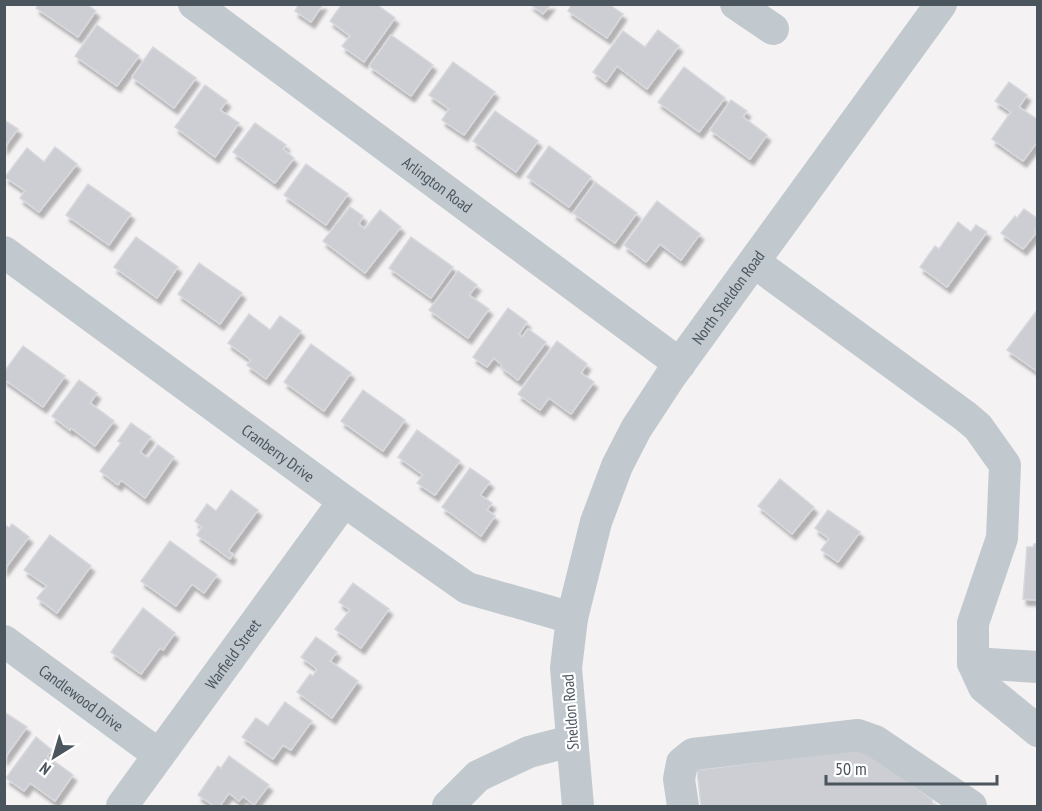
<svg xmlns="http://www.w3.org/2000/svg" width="1042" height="811" font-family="'PT Sans Narrow',sans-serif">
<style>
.building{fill:#ccced4;stroke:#d6d8dd;stroke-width:1.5;filter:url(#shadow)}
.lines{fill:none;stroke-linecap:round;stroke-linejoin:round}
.minor{stroke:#c1c9cf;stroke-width:32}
.labels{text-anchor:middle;stroke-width:4.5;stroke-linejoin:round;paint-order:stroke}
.street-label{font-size:16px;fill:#4b555e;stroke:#fff}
</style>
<defs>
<filter id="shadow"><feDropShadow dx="3.5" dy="6" stdDeviation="1.5" flood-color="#0004"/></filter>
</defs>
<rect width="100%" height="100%" fill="#f4f2f2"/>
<g class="building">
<path d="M39 4H86L96 11 78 37 36 8Z"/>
<path d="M296 4H323L311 22 295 11 298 6Z"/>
<path d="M342 4H376L395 18 364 62 342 46 350 36 330 21Z"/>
<path d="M530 4H551L543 14Z"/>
<path d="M572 4H608L623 14 607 38 568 11Z"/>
<path d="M97 25 139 56 117 86 75 56Z"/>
<path d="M658 30 679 46 647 89 617 66 606 82 593 72 623 31 645 47Z"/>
<path d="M391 35 433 65 411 96 369 66Z"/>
<path d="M153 47 196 78 174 108 132 77Z"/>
<path d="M453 62 495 92 464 135 442 120 449 109 429 95Z"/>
<path d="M684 67 725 98 699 132 658 102Z"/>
<path d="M1009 82 1027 95 1019 107 1038 120V141L1023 161 992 139 1011 112 995 101Z"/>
<path d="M205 85 227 101 220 110 239 123 215 157 175 127Z"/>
<path d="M731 100 747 111 743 117 767 135 750 159 710 130Z"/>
<path d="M495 111 538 141 516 172 473 141Z"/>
<path d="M4 120 18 129 4 148Z"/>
<path d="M255 123 286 145 283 149 294 158 275 183 233 152Z"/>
<path d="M549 146 591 177 569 207 527 177Z"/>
<path d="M55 147 77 164 39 212 20 198 25 191 5 177 27 148 44 162Z"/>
<path d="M306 164 348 194 326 225 284 195Z"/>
<path d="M595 182 637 213 615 243 573 213Z"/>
<path d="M88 184 131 214 109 245 66 215Z"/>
<path d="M657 201 700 234 681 260 660 244 646 262 624 245Z"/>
<path d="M350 207 363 216 359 224 365 229 380 210 401 227 365 273 323 241Z"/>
<path d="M1024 209 1038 219V226L1034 231 1036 233 1023 249 1001 233 1015 216 1017 218Z"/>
<path d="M958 222 971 232 976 225 987 232 947 287 920 267 935 246 939 249Z"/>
<path d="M136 237 178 267 157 298 114 267Z"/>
<path d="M411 237 453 267 431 298 389 268Z"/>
<path d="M199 263 242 293 220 324 178 294Z"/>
<path d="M458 271 477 285 469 295 489 309 468 338 429 310Z"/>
<path d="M508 308 527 322 519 334 522 337 528 329 546 342 518 380 501 367 502 365 494 358 487 367 473 357Z"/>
<path d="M1038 309V372L1007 350Z"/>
<path d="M249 314 270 330 280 316 301 331 266 379 247 365 251 360 228 343Z"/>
<path d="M557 341 587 364 581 373 594 382 571 414 549 398 540 410 518 394Z"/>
<path d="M311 344 351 373 324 411 284 382Z"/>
<path d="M23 346 65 376 43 407 4 379V372Z"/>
<path d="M79 380 97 393 90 403 114 421 95 446 71 428 70 430 52 416Z"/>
<path d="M363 390 405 420 383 451 341 421Z"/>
<path d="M131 423 151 437 140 452 148 458 158 445 174 457 145 498 121 480 118 485 100 471 121 443 118 441Z"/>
<path d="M417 430 460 461 435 495 417 483 423 475 398 457Z"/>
<path d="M470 468 490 482 480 495 492 503 487 510 495 516 481 536 442 507Z"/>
<path d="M780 479 814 507 792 534 758 506Z"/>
<path d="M231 490 258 510 228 551 233 554 230 559 197 535 202 527 195 521 207 504 216 511Z"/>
<path d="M828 510 860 532 838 562 821 550 829 539 815 528Z"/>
<path d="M4 524 9 528 12 524 29 537 4 570Z"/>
<path d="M50 535 91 566 57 613 37 598 47 586 24 570Z"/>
<path d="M170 541 217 575 204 593 192 584 176 606 141 581Z"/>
<path d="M1034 544H1038V600L1023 599 1027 547H1033Z"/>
<path d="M353 583 389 609 361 648 335 629 350 610 339 602Z"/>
<path d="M143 608 175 633 163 650 160 648 141 674 111 652Z"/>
<path d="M316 637 337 652 330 661 358 681 332 718 297 692 310 674 313 676 317 669 301 657Z"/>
<path d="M285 702 312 721 291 750 283 745 273 759 242 737 256 718 268 726Z"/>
<path d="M4 712 27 727 4 759Z"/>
<path d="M36 737 52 750 47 756 73 775 55 801 30 783 24 791 6 778Z"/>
<path d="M863 749 932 800 933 806H701L697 770Z"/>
<path d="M229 756 269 785 254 805 243 796 239 801 229 793 220 806H214L198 795 218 766 221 768Z"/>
</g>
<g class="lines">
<g class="minor">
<path id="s1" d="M194 4 680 364"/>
<path d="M736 4 773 29"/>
<path id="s2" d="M4 252 344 501 467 588 572 618"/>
<path d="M754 262 965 416 978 427 1005 465 1002 538 973 623V663L984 687 1038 731"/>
<path id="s3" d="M4 641 159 755"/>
<path d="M973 663 1038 667"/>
<path id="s4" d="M122 806 344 501"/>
<path d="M448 806 478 776 529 752 571 741"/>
<path id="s5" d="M578 806 566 668 572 618 596 522 617 466 636 429 670 377 941 4"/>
<path d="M683 806 679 779 682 763 693 754 858 735 875 741 971 806"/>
</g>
</g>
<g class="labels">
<g class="street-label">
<text dy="6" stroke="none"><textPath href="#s1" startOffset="303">Arlington Road</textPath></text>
<text dy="6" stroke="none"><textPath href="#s5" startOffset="550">North Sheldon Road</textPath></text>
<text dy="6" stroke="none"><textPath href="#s2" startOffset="340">Cranberry Drive</textPath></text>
<text dy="6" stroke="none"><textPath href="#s4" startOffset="188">Warfield Street</textPath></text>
<text dy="6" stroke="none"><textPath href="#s3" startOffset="96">Candlewood Drive</textPath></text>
<text transform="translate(570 712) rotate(-94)" y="6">Sheldon Road</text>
</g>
</g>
<rect width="1042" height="811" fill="none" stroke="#4b555e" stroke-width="12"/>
<g transform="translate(54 757) rotate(217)" stroke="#ffffff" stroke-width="4.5" paint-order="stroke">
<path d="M0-4.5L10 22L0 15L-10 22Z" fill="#4b555e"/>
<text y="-9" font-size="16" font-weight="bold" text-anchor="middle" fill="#4b555e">N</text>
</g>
<path d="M826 775v9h171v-9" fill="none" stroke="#4b555e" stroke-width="3"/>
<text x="835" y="775" font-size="18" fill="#4b555e" stroke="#ffffff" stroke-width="4.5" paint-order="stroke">50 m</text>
</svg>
